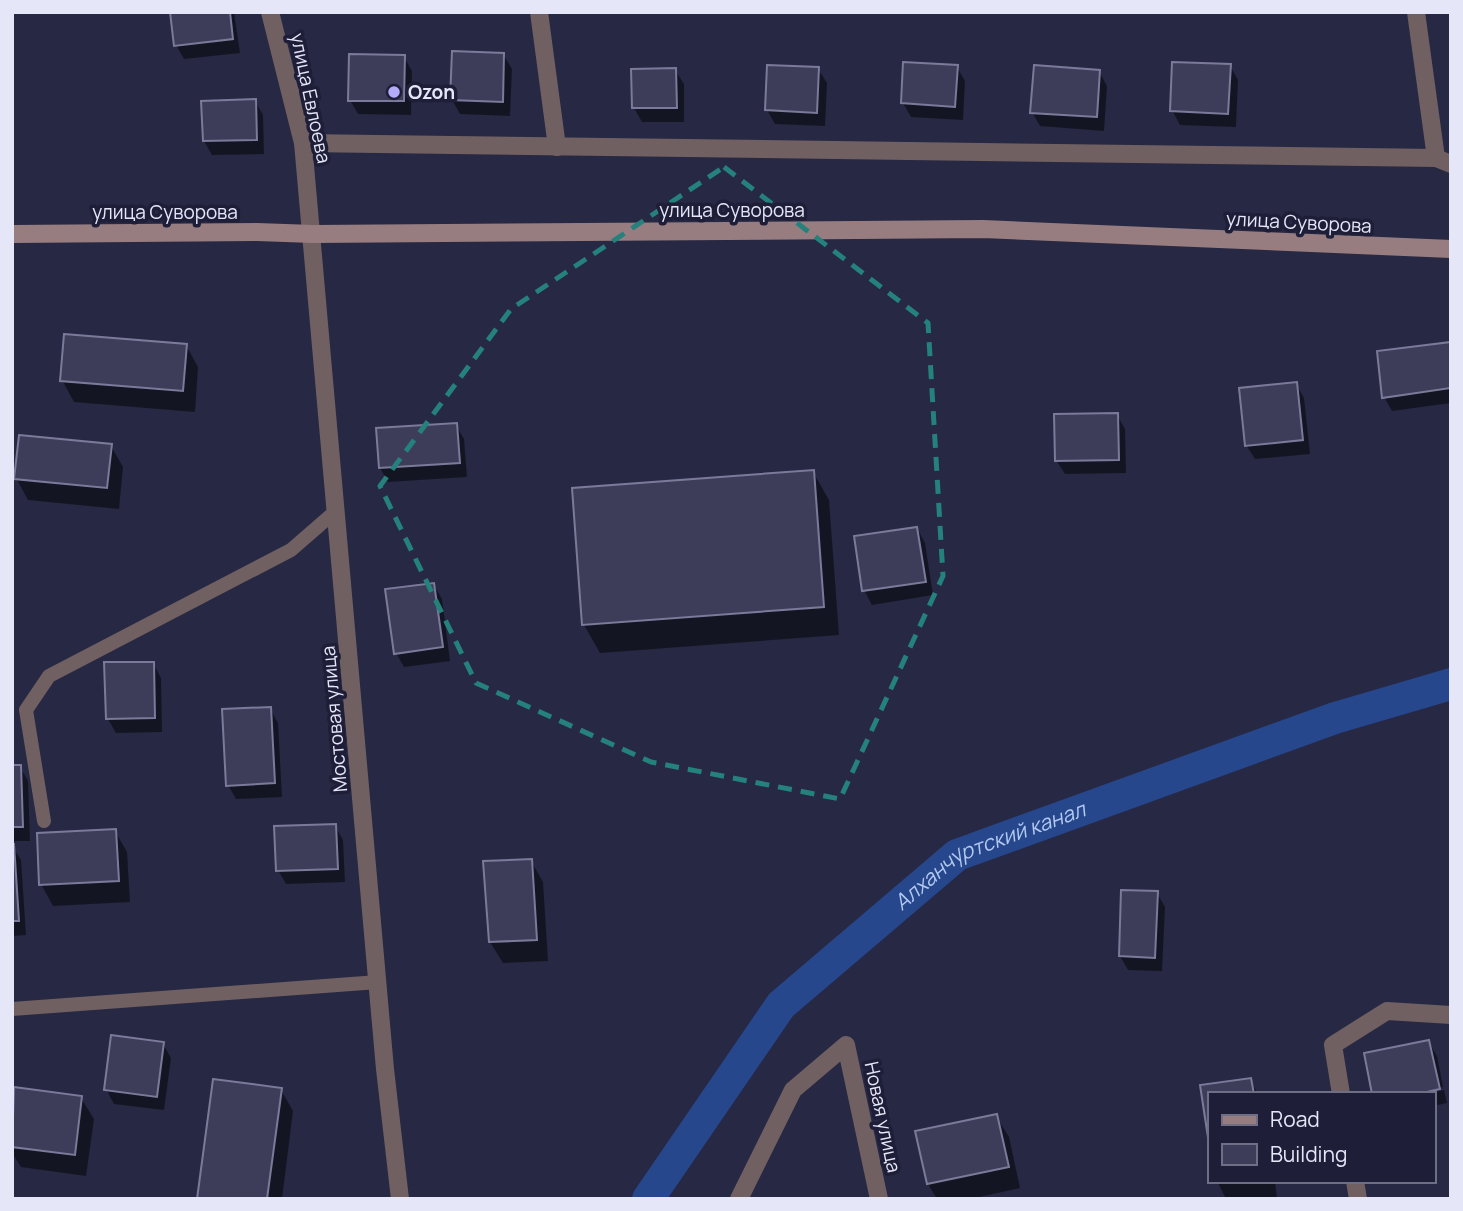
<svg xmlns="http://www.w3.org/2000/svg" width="1463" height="1211" font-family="Manrope,sans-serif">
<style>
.shadow{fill:#0007}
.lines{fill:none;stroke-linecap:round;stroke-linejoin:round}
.canal{stroke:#27478d;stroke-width:32}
.building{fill:#3e3d59;stroke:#7b7a9a;stroke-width:2}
.lane{stroke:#706061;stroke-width:14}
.street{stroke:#706061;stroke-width:18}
.secondary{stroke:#977d7f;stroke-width:18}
.marked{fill:none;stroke:#24817c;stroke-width:5;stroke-dasharray:14 9;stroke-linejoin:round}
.poi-dot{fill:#b4acf9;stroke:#1e1e38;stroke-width:2.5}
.labels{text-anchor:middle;stroke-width:7;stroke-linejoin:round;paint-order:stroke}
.poi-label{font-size:19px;font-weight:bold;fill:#e5e6f8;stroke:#1e1e38;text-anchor:start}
.street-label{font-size:19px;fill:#e5e6f8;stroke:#1e1e38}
.water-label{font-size:21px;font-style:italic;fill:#b4c9f1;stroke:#1e1e38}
</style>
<rect width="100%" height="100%" fill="#272843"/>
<g class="shadow">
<path d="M172 12H234L240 53 184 59 176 45Z"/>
<path d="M503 54 512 69 510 116 460 114 452 100Z"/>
<path d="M404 57 412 71 411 115 358 114 350 100Z"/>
<path d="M1230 66 1238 80 1236 127 1180 125 1172 110Z"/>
<path d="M957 67 965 81 963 120 911 117 903 103Z"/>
<path d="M818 69 827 83 825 126 775 124 767 110Z"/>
<path d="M675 70 684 84V122H642L634 108Z"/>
<path d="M1099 71 1107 86 1104 131 1040 126 1032 112Z"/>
<path d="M255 101 263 115 264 154 212 155 204 141Z"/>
<path d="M1451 344V403L1392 411 1384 397Z"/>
<path d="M186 345 198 367 195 412 74 402 62 380Z"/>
<path d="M1296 384 1304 398 1310 454 1255 459 1246 445Z"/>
<path d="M1117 415 1125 429 1126 473 1065 474 1056 460Z"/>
<path d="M456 425 464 439 467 477 388 482 380 468Z"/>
<path d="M111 446 123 467 119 509 28 500 16 478Z"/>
<path d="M813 472 829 500 839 635 600 653 584 625Z"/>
<path d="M917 528 925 543 933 595 872 605 864 590Z"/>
<path d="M434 585 442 599 450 661 404 667 396 653Z"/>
<path d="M153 663 161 678 162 732 116 733 108 719Z"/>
<path d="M270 709 278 723 282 797 236 799 228 785Z"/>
<path d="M12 767H20L28 781 30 841H12Z"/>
<path d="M335 826 343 840 345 882 286 884 278 870Z"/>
<path d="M115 831 127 852 130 902 53 906 41 884Z"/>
<path d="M12 846 21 860 26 935 12 936Z"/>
<path d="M531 861 543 882 548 961 503 963 490 942Z"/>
<path d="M1157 893 1165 907 1162 971 1128 970 1120 956Z"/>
<path d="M1428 1041 1437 1056 1443 1087 1409 1094Z"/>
<path d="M163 1044 171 1058 164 1110 114 1104 106 1089Z"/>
<path d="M1250 1080 1258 1094H1209V1132L1202 1087Z"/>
<path d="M15 1089 81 1098 94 1119 86 1176 21 1167 12 1153V1114Z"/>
<path d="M281 1090 293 1111 282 1199H199Z"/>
<path d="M1444 1090 1447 1103 1433 1106V1094H1426Z"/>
<path d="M996 1116 1009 1137 1020 1188 970 1199H937L928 1184Z"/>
<path d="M1217 1181H1275L1277 1198 1226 1199Z"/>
</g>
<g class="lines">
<path class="canal" id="s1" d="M648 1199 781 1005 957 855 1335 718 1451 684"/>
</g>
<g class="building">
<path d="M170 12H230L233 39 174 46Z"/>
<path d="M452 51 504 53 503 102 450 100Z"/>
<path d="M349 54 405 55 404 101H348Z"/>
<path d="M903 62 958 65 955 107 901 103Z"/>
<path d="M1172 62 1231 64 1228 114 1170 111Z"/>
<path d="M767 65 819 67 817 113 765 110Z"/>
<path d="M1034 65 1100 70 1097 117 1030 113Z"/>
<path d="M676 68 677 108H632L631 69Z"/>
<path d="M256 99 257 140 203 141 201 101Z"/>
<path d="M64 334 187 344 183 391 60 381Z"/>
<path d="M1451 342V388L1382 398 1377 351Z"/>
<path d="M1297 382 1303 440 1245 446 1239 388Z"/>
<path d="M1118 413 1119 460 1055 461 1054 414Z"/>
<path d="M457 423 460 463 379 468 376 428Z"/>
<path d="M19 435 112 444 107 488 14 479Z"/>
<path d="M814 470 824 607 582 625 572 488Z"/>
<path d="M917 527 926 582 862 591 854 536Z"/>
<path d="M434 583 443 647 394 654 385 589Z"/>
<path d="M104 662H154L155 718 106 719Z"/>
<path d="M271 707 275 783 226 786 222 709Z"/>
<path d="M12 765H21L23 827H12Z"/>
<path d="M336 824 338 869 276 871 274 826Z"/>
<path d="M116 829 119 881 39 885 37 833Z"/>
<path d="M12 844H14L19 921H12Z"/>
<path d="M532 859 537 940 489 942 483 861Z"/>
<path d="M1121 890 1158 891 1155 958 1119 956Z"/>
<path d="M111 1035 164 1042 157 1097 104 1090Z"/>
<path d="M1429 1040 1440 1089 1418 1094H1372L1364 1053Z"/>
<path d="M1251 1078 1254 1094H1209V1144L1200 1085Z"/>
<path d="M213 1079 282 1088 267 1199H197Z"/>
<path d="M14 1087 82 1096 75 1155 12 1147Z"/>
<path d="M997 1114 1009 1167 927 1184 915 1131Z"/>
</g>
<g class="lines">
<g class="lane">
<path d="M44 821 26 710 49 676 291 550 337 510"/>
<path d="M12 1009 378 982"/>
</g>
<g class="street">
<path d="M270 12 303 143 385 1069 400 1199"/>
<path d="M539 12 557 147"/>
<path d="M1416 12 1436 158"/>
<path d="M303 143 1436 158 1451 164"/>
<path d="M1341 1094 1333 1045 1387 1011 1451 1015"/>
<path d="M1355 1181 1358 1199"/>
<path d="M739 1199 793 1090 846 1045 879 1199"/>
</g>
<path class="secondary" d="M12 234 257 232 313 234 983 229 1451 249"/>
</g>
<path class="marked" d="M724 167 928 323 943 576 840 799 651 762 476 683 380 486 511 309Z"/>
<circle class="poi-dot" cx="394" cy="92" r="7"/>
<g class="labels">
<g class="poi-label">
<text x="408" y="99">Ozon</text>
</g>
<g class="street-label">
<text transform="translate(311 98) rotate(78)" y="7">улица Евлоева</text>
<text x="732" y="217">улица Суворова</text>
<text x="165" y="219">улица Суворова</text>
<text transform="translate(1299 222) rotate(3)" y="7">улица Суворова</text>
<text transform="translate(334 719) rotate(-95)" y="7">Мостовая улица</text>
<text transform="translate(883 1117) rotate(78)" y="7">Новая улица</text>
</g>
<g class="water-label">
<text dy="7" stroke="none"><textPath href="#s1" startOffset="495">Алханчуртский канал</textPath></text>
</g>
</g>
<rect width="1463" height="1211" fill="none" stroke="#e5e6f8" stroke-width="28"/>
<rect x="1208" y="1092" width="228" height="91" fill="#1e1e38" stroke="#6e6e85" stroke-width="2"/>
<rect x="1222" y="1115" width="35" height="10" fill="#977d7f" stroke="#6e6e85" stroke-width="2"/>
<text x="1270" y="1127" font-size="21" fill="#e5e6f8">Road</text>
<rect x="1222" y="1144" width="35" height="21" fill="#3e3d59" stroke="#6e6e85" stroke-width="2"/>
<text x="1270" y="1162" font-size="21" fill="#e5e6f8">Building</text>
</svg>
